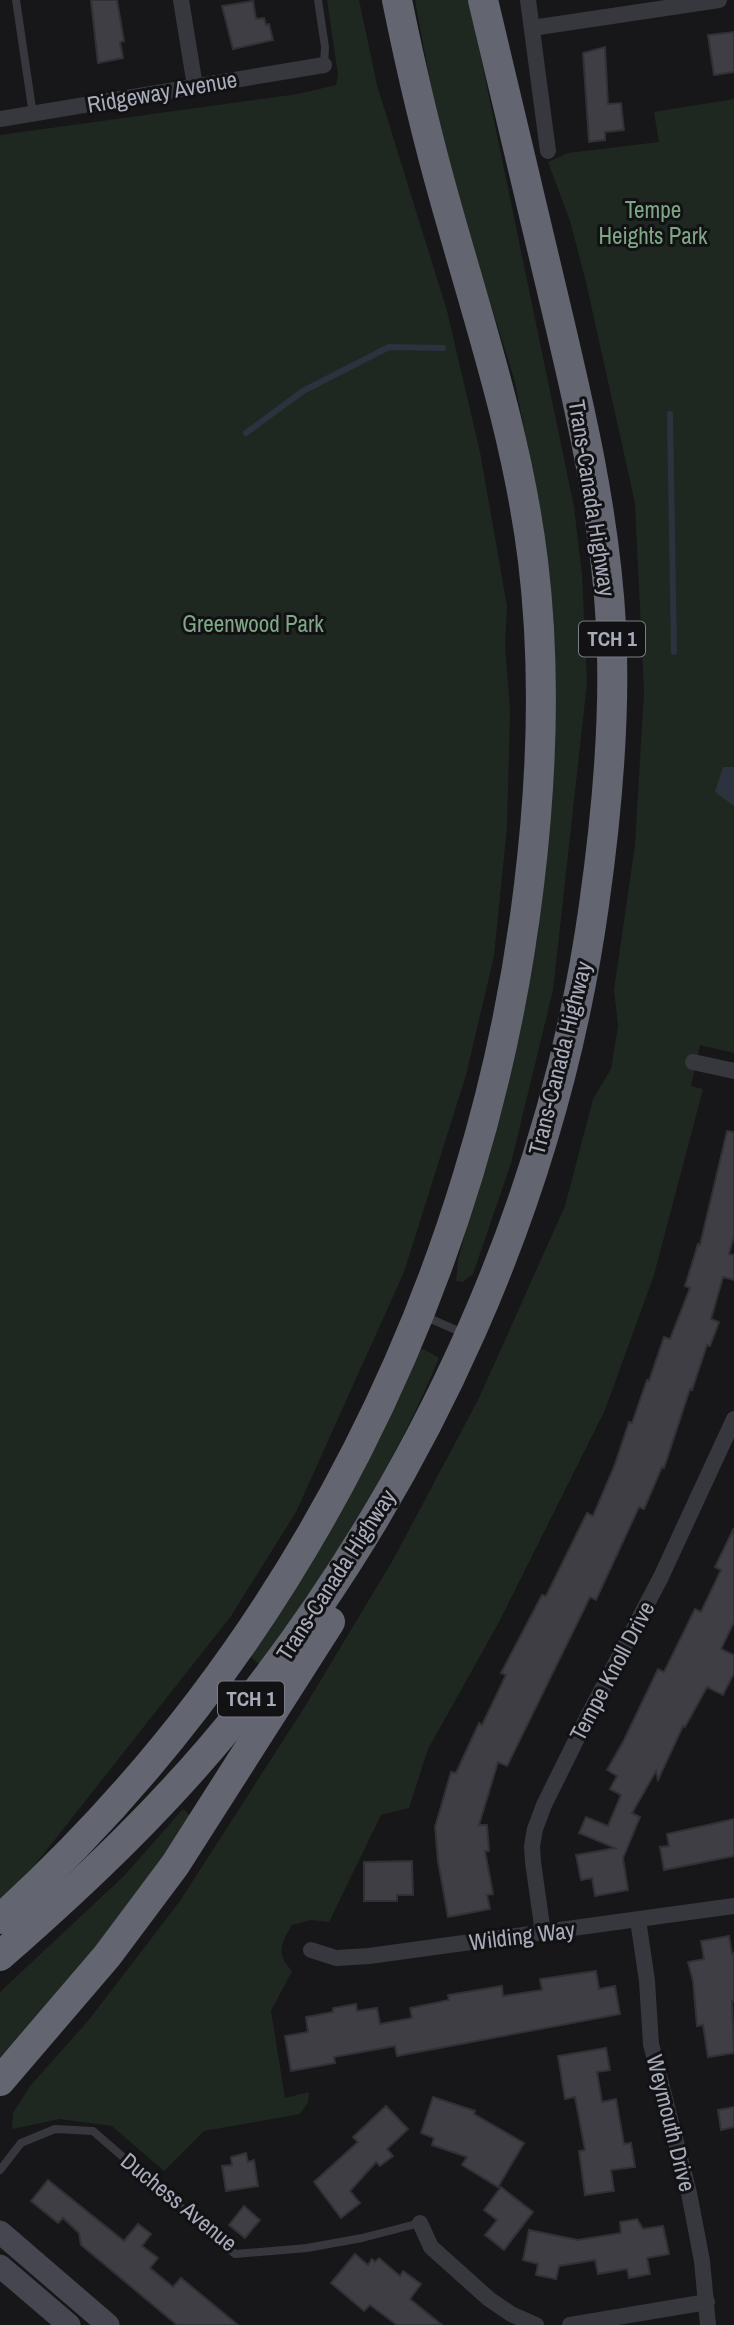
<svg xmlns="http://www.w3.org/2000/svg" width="734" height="2325" font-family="'Archivo Narrow',sans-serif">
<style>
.green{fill:#1e2820}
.water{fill:#2b333e}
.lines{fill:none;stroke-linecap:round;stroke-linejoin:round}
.stream{stroke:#2b333e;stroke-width:6}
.building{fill:#3e3e44;stroke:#313035;stroke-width:2}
.lane{stroke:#37373e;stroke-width:8}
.street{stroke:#37373e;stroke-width:16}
.secondary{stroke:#45464f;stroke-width:23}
.highway{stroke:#636570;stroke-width:30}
.labels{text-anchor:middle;stroke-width:6;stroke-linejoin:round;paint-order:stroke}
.shield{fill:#121214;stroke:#7a7d88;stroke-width:2}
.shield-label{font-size:21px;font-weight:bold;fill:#a7abba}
.street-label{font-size:23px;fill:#a7abba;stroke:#121214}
.park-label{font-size:23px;fill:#7da785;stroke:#121214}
</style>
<rect width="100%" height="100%" fill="#171719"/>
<g class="green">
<path d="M327 0H359L377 85 447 311 480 452 507 606 505 646 510 710 507 827 494 956 466 1075 404 1272 296 1512 231 1616 31 1870 0 1905V135L298 94 336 85 338 75Z"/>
<path d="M415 0H469L574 507 582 575 587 683 553 990 511 1163 473 1274 463 1282 456 1281 458 1260 512 1060 537 941 553 792 551 662 529 452 515 382 462 212 436 115Z"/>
<path d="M734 99V1053L700 1045 691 1086 703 1089 654 1275 605 1410 499 1622 428 1749 409 1808 381 1815 329 1922 311 1920 292 1925C280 1945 276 1953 292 1971L271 2011 285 2098 309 2092 308 2102 300 2114 204 2131 164 2171 112 2126 60 2119 12 2129 13 2113 30 2086 88 2021 180 1901 304 1708 393 1560 479 1398 565 1206 593 1099 611 1069 618 1026 614 990 635 845 644 692 635 503 586 282 570 221 548 162 568 153 659 142 654 112Z"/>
<path d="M424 1349 439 1358C394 1468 327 1568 262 1667L248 1654 274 1621 312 1563 405 1383 414 1351Z"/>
<path d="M183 1809 196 1821 119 1925 0 2057V1992L124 1876Z"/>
</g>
<path class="water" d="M723 767H734V806L715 792Z"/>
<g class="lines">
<g class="stream">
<path d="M670 414 674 652"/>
<path d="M246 433 303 391 389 347 443 348"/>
</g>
</g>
<g class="building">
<path d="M91 0H117L124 41 120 42 123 58 98 63Z"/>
<path d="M253 1 256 19 264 18 266 25 269 24 273 40 233 49 222 6Z"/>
<path d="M734 32V72L714 75 708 35Z"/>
<path d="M605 47 608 104 621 103 624 130 605 132V140L589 142 583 53Z"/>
<path d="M727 1131 734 1132V1236L729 1254 734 1255V1280L723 1277 711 1319 719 1322 710 1346 707 1345 692 1390 690 1389 664 1468 662 1467 644 1509 639 1507 596 1600 590 1597 507 1766 498 1762 479 1825H487L489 1851H485L493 1894 487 1895 490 1909 448 1917 438 1861 435 1827 451 1772 456 1773 479 1723 482 1725 506 1675 501 1673 542 1595 546 1596 587 1513 593 1516 614 1467 629 1422 632 1423 647 1380 649 1381 664 1337 670 1339 690 1288 685 1286 698 1244 700 1245Z"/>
<path d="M734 1528V1622L721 1649 734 1655V1673L723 1695 707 1687 685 1727 683 1726 658 1780 656 1771 632 1813 640 1817 623 1858 628 1890 595 1896 592 1878 581 1880 576 1855 615 1848 579 1833 586 1817 608 1826 621 1795 610 1789 617 1776 607 1770 624 1740 658 1669 664 1672 695 1609 701 1612 721 1570 715 1567Z"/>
<path d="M734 1819V1856L664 1870 660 1847 669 1846 667 1834Z"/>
<path d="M412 1861 413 1895H397V1901H364V1862Z"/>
<path d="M729 1936 732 1954 734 1953V2001H732L734 2053 708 2057 703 2025 697 2026 693 1981 688 1962 704 1959 701 1941Z"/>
<path d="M596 1971 599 1989 615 1986 620 2014 397 2056 395 2046 334 2057 335 2063 291 2071 285 2036 308 2032 306 2017 333 2012V2008L356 2004 357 2011 377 2008 380 2024 412 2018 410 2008 449 2000 448 1995 502 1986 503 1996 542 1990 540 1979Z"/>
<path d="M606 2048 610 2070 597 2072 602 2102 616 2099 624 2144 631 2143 635 2167 611 2170 614 2191 585 2195 579 2151 585 2150 575 2097 565 2099 558 2056Z"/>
<path d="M433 2097 475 2111 474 2114 524 2143 498 2187 462 2165 467 2157 432 2145 434 2138 421 2133Z"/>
<path d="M386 2106 408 2129 387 2149 393 2156 380 2166 376 2162 350 2191 360 2203 341 2218 314 2182 358 2142 353 2137Z"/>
<path d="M734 2107V2127L721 2130 718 2110Z"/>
<path d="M246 2153 248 2162 254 2160 258 2186 226 2191 222 2166 232 2165 231 2157Z"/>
<path d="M48 2180 124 2241 138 2224 151 2234 142 2246 158 2258 150 2268 173 2287 181 2278 238 2325H177L81 2245 79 2233 63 2218 58 2223 31 2201Z"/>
<path d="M501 2187 533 2212 504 2250 485 2235 497 2220 484 2210Z"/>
<path d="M244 2206 260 2220 245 2238 229 2225Z"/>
<path d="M637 2219 643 2229 663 2226 669 2254 647 2258 650 2274 629 2278 627 2269 598 2274 595 2260 559 2266 556 2279 536 2275 538 2264 523 2260 529 2230 578 2240 621 2233 620 2222Z"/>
<path d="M355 2254 368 2265 372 2259 375 2262 379 2258 400 2276 403 2271 421 2284 410 2299 442 2325H397L370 2305 364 2311 331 2283Z"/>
</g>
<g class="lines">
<g class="lane">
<path d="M16 0 33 115"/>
<path d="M318 0 325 47 324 65"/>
<path d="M424 1316 463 1333"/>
<path d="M0 2170 21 2143 55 2129 93 2131 235 2254 307 2248 362 2238 420 2223"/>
</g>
<g class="street">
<path d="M181 0 195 86"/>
<path d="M528 0 548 151"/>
<path d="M532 28 719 0"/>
<path d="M0 119 324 65"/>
<path d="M693 1062 734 1071"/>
<path d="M638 1920 647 1981 651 2044 689 2193 702 2261 708 2325"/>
<path d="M543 1933 533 1862 532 1846 535 1829 544 1805 588 1716 661 1577 734 1419"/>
<path d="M311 1950 336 1958 369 1956 734 1906"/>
<path d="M420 2223 431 2247 489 2299 511 2314 536 2325"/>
<path d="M570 2325 707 2302"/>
</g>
<g class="secondary">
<path d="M0 2232 108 2325"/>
<path d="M0 2266 69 2325"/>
</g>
<g class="highway">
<path d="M0 1919C295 1652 482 1279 529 885 542 778 546 668 533 561 518 438 479 322 446 204 427 137 411 69 397 0"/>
<path d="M0 1956C87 1880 171 1800 243 1709 426 1477 553 1199 594 905 607 813 616 718 611 625 605 513 579 404 553 295 530 197 506 98 483 0"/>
<path d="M0 2081 107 1956 175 1865 330 1622"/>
</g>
</g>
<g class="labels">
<g class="shield">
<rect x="579" y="621.5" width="66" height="35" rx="5"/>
<rect x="218" y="1681.5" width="66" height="35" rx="5"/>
</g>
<g class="shield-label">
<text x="612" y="646">TCH 1</text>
<text x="251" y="1706">TCH 1</text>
</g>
<g class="street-label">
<text transform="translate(162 92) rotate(-10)" y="8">Ridgeway Avenue</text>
<text transform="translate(592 498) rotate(81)" y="8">Trans-Canada Highway</text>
<text transform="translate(560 1058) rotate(-76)" y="8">Trans-Canada Highway</text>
<text transform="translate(336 1575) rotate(-57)" y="8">Trans-Canada Highway</text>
<text transform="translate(612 1671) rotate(-62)" y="8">Tempe Knoll Drive</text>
<text transform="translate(522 1936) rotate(-7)" y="8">Wilding Way</text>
<text transform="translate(671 2123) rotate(76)" y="8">Weymouth Drive</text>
<text transform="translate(179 2202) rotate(39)" y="8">Duchess Avenue</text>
</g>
<g class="park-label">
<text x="653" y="218">Tempe<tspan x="653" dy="26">Heights Park</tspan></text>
<text x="253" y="632">Greenwood Park</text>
</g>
</g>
</svg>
